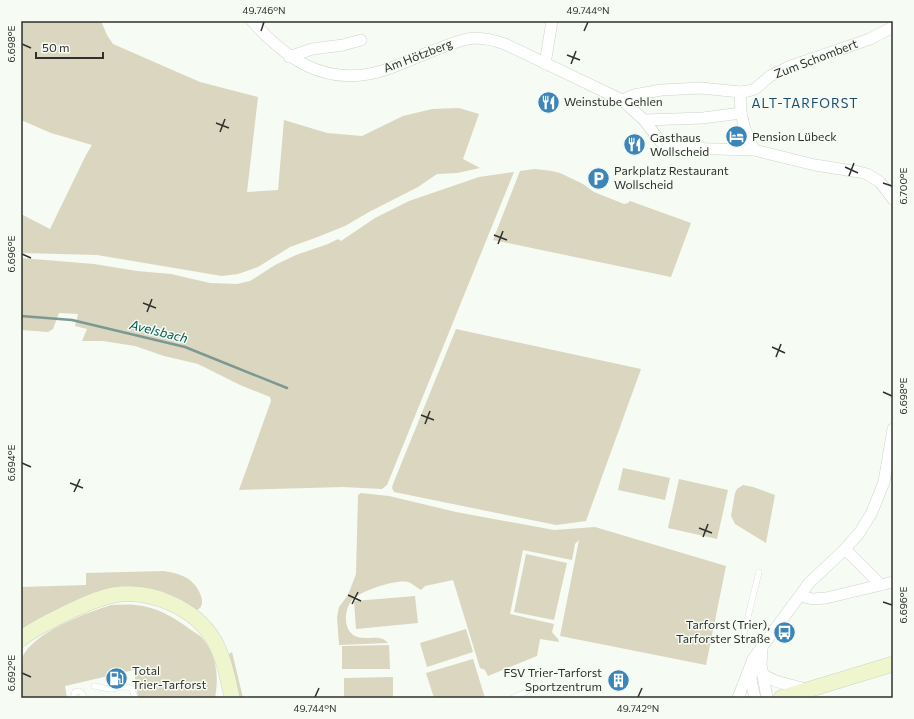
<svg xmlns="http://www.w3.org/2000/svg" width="914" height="719" font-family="Commissioner,sans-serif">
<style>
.green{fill:#dbd6bf}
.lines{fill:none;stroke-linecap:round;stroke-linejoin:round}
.stream{stroke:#7b9992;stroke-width:2.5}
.lane-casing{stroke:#ced3cc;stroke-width:6}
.street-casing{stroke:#ced3cc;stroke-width:12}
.secondary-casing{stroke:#ced3cc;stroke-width:16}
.lane{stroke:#fff;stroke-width:5.5}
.street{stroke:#fff;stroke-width:11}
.secondary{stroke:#eff6ce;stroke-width:15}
.ticks{fill:none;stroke:#2f312e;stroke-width:1.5}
.labels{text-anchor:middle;stroke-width:3;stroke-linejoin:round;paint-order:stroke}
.street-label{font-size:12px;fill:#2f312e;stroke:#f6fbf4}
.poi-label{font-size:12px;fill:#2f312e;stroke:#f6fbf4;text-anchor:start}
.neighbourhood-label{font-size:13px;letter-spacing:1px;fill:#184d70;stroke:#f6fbf4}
.water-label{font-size:13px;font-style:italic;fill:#035c51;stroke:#f6fbf4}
.neatline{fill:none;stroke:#2f312e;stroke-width:1.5}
.ticks-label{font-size:10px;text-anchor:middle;fill:#2f312e}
</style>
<rect width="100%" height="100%" fill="#f6fbf4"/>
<g class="green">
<path d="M21 21H101L107 35 113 44 200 82 258 97 247 192 278 190 284 120 327 133 362 136 403 116 432 109 459 108 479 114 463 159 480 168 457 173 437 174 418 187 369 212 345 226 315 238 290 247 258 267 238 274 222 276 97 255 21 253V214L50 229 86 155 92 145 51 133 21 120Z"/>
<path d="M535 169 552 171 560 173 583 184 594 192 624 204 628 203 630 201 691 223 671 277 493 240 520 171Z"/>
<path d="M514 172 387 485 382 489 343 487 239 490 271 401 270 397 240 385 198 364 164 356 135 346 103 341H82L87 329 75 326 78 314 59 313 53 329 48 332 21 330V258L94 264 137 271 171 274 210 283 237 284 250 281 275 265 296 255 328 244 338 239 341 241 375 218 409 201 479 177Z"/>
<path d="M456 329 641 369 586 521 556 525 394 492 392 488 393 484Z"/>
<path d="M623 468 670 478 665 500 618 490Z"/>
<path d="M679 479 728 490 717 539 668 528Z"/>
<path d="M743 485 753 487 775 495 766 543 735 524 731 516 735 493 737 489Z"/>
<path d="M361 493 389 496 456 512 554 530 595 527 726 566 706 665 560 636 579 540 575 544 572 560 523 550 510 614 554 624 552 632 558 639 559 642 540 639 537 656 488 676 485 670 480 668 453 580 425 586 421 590C417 588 412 583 408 582 396 579 361 591 353 599 345 607 343 625 351 633 359 642 374 635 383 639 385 640 387 642 388 643L339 645 337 617 339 607 348 595 356 574 358 495Z"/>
<path d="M526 554 567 563 554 620 514 612Z"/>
<path d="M164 571C174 573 186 575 193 583 200 590 209 608 194 611L137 588 21 634V587L86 585V573Z"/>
<path d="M415 596 418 623 356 629 354 601Z"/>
<path d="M111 605C119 605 127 604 135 605 157 607 174 617 191 630 195 633 200 635 203 639 217 656 219 678 215 698H138L134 670 65 686 67 698H21C21 690 19 664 22 658 33 632 86 613 111 605Z"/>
<path d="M466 629 473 652 427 667 420 643Z"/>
<path d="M389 645 390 669H342V646Z"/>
<path d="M232 652 243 698H238L236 679 229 654Z"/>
<path d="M473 659 485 698H434L426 673Z"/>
<path d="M393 677V698H344V678Z"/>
</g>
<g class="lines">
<path class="stream" d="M21 316 72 320 185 347 287 388"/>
<defs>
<g id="lane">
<path d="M744 633 759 572"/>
<path d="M94 686C99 687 104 688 110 689 118 689 124 684 132 689L135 698"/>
<path d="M73 698 75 692 79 691 82 693 84 698"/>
<path d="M513 698 526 692"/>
</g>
<g id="street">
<path d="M252 21C286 59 324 86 378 72 397 67 416 57 435 50 465 39 473 33 505 44L622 100 644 120 660 141 665 144 677 148 754 150 815 165 859 172 867 174 880 182 893 199"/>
<path d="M289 57 312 49 343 45 361 40"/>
<path d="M545 64 552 21"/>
<path d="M622 100 634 95 661 90 701 88 740 92 748 91 755 89 770 76 791 66 870 39 893 27"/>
<path d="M741 113 745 129 754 150"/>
<path d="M644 120 703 118 741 113 740 92"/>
<path d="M845 549 881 585"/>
<path d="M800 596 813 599 826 598 893 582"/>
<path d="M762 648 761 665 767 698"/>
<path d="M752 670 751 680 755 698"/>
<path d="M762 673C775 685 792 683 807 690"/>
<path d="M738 698 753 659 809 583 845 549 860 532 872 512 884 482 893 429"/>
</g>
<g id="secondary">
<path d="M21 639C34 628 51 621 66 613 82 606 97 598 114 595 151 589 195 608 214 640 224 658 228 679 232 698"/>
<path d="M781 698 893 664"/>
</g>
</defs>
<use href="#lane" class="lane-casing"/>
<use href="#street" class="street-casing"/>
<use href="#secondary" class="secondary-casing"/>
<use href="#lane" class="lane"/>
<use href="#street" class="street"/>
<use href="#secondary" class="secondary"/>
</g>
<path class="ticks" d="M261 31 264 22M584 31 588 22M22 44 31 48M567 55 580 60M571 64 576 51M216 123 229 128M220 132 225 119M845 167 858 173M849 176 854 163M883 183 892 186M494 235 507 240M498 244 503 231M22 254 31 258M143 303 156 308M147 312 152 299M772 347 785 353M776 357 781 344M883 392 892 396M421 415 434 420M425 424 430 411M22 463 31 467M70 483 83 488M74 492 80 479M699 528 712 533M703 537 708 524M348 595 361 601M883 602 892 605M352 604 358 592M22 673 31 677M315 697 319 688M638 697 642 688"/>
<defs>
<symbol id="restaurant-disc" viewBox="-11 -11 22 22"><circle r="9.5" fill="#3b85b9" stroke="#f6fbf4"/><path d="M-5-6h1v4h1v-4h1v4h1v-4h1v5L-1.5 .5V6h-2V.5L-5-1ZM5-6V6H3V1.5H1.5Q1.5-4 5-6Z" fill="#fff"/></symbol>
<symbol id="hotel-disc" viewBox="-11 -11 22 22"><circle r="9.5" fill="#3b85b9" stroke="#f6fbf4"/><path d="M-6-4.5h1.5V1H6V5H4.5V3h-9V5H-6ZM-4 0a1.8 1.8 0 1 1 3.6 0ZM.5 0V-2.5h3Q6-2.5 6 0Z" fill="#fff"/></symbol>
<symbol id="parking-disc" viewBox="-11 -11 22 22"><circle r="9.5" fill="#3b85b9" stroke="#f6fbf4"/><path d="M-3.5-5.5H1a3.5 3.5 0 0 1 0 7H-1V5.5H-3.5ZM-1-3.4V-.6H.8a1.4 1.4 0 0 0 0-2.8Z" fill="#fff"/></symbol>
<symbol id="bus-disc" viewBox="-11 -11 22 22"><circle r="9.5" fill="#3b85b9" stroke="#f6fbf4"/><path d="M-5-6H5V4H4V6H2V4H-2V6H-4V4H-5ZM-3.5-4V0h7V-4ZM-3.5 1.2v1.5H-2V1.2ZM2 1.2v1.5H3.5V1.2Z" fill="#fff"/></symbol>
<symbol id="fuel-disc" viewBox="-11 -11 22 22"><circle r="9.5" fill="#3b85b9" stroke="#f6fbf4"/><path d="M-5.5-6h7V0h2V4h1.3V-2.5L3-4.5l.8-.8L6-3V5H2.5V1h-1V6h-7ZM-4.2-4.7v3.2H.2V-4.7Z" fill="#fff"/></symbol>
<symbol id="building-disc" viewBox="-11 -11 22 22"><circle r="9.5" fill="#3b85b9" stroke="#f6fbf4"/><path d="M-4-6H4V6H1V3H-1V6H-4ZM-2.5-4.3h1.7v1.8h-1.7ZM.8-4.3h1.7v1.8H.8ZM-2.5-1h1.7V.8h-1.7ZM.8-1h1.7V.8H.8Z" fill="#fff"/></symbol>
</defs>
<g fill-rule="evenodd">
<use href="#restaurant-disc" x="536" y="90" width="25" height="25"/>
<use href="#hotel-disc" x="724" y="124" width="25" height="25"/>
<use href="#restaurant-disc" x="622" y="132" width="25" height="25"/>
<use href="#parking-disc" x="586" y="166" width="25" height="25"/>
<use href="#bus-disc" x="772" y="620" width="25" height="25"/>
<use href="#fuel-disc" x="104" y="666" width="25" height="25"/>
<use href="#building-disc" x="606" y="668" width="25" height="25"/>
</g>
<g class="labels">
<g class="street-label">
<text transform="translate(418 56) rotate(-21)" y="4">Am Hötzberg</text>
<text transform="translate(816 59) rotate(-21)" y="4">Zum Schombert</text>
</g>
<g class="poi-label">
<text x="564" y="106">Weinstube Gehlen</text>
<text x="752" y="141">Pension Lübeck</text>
<text x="650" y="142">Gasthaus<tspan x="650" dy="14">Wollscheid</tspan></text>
<text x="614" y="175">Parkplatz Restaurant<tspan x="614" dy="14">Wollscheid</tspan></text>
<text x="770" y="629" text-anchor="end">Tarforst (Trier),<tspan x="770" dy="14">Tarforster Straße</tspan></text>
<text x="132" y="675">Total<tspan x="132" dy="14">Trier-Tarforst</tspan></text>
<text x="602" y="677" text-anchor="end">FSV Trier-Tarforst<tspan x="602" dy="14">Sportzentrum</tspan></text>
</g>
<g class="neighbourhood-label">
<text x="805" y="108">ALT-TARFORST</text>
</g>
<g class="water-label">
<text transform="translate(159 331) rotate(14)" y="5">Avelsbach</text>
</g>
</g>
<rect width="914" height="719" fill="none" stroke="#f6fbf4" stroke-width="44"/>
<path d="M36 52v6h67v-6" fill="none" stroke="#2f312e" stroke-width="2"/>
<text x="42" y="52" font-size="12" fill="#2f312e" stroke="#f6fbf4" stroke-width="3" paint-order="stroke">50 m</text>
<rect x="22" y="22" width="870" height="675" class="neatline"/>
<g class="ticks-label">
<text x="264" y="14">49.746°N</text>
<text x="588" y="14">49.744°N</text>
<text transform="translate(11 44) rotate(-90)" y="4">6.698°E</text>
<text transform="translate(903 186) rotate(-90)" y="4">6.700°E</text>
<text transform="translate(11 254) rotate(-90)" y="4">6.696°E</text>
<text transform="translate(903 396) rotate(-90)" y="4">6.698°E</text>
<text transform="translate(11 463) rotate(-90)" y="4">6.694°E</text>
<text transform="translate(903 605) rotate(-90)" y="4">6.696°E</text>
<text transform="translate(11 673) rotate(-90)" y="4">6.692°E</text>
<text x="315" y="712">49.744°N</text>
<text x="638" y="712">49.742°N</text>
</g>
</svg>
